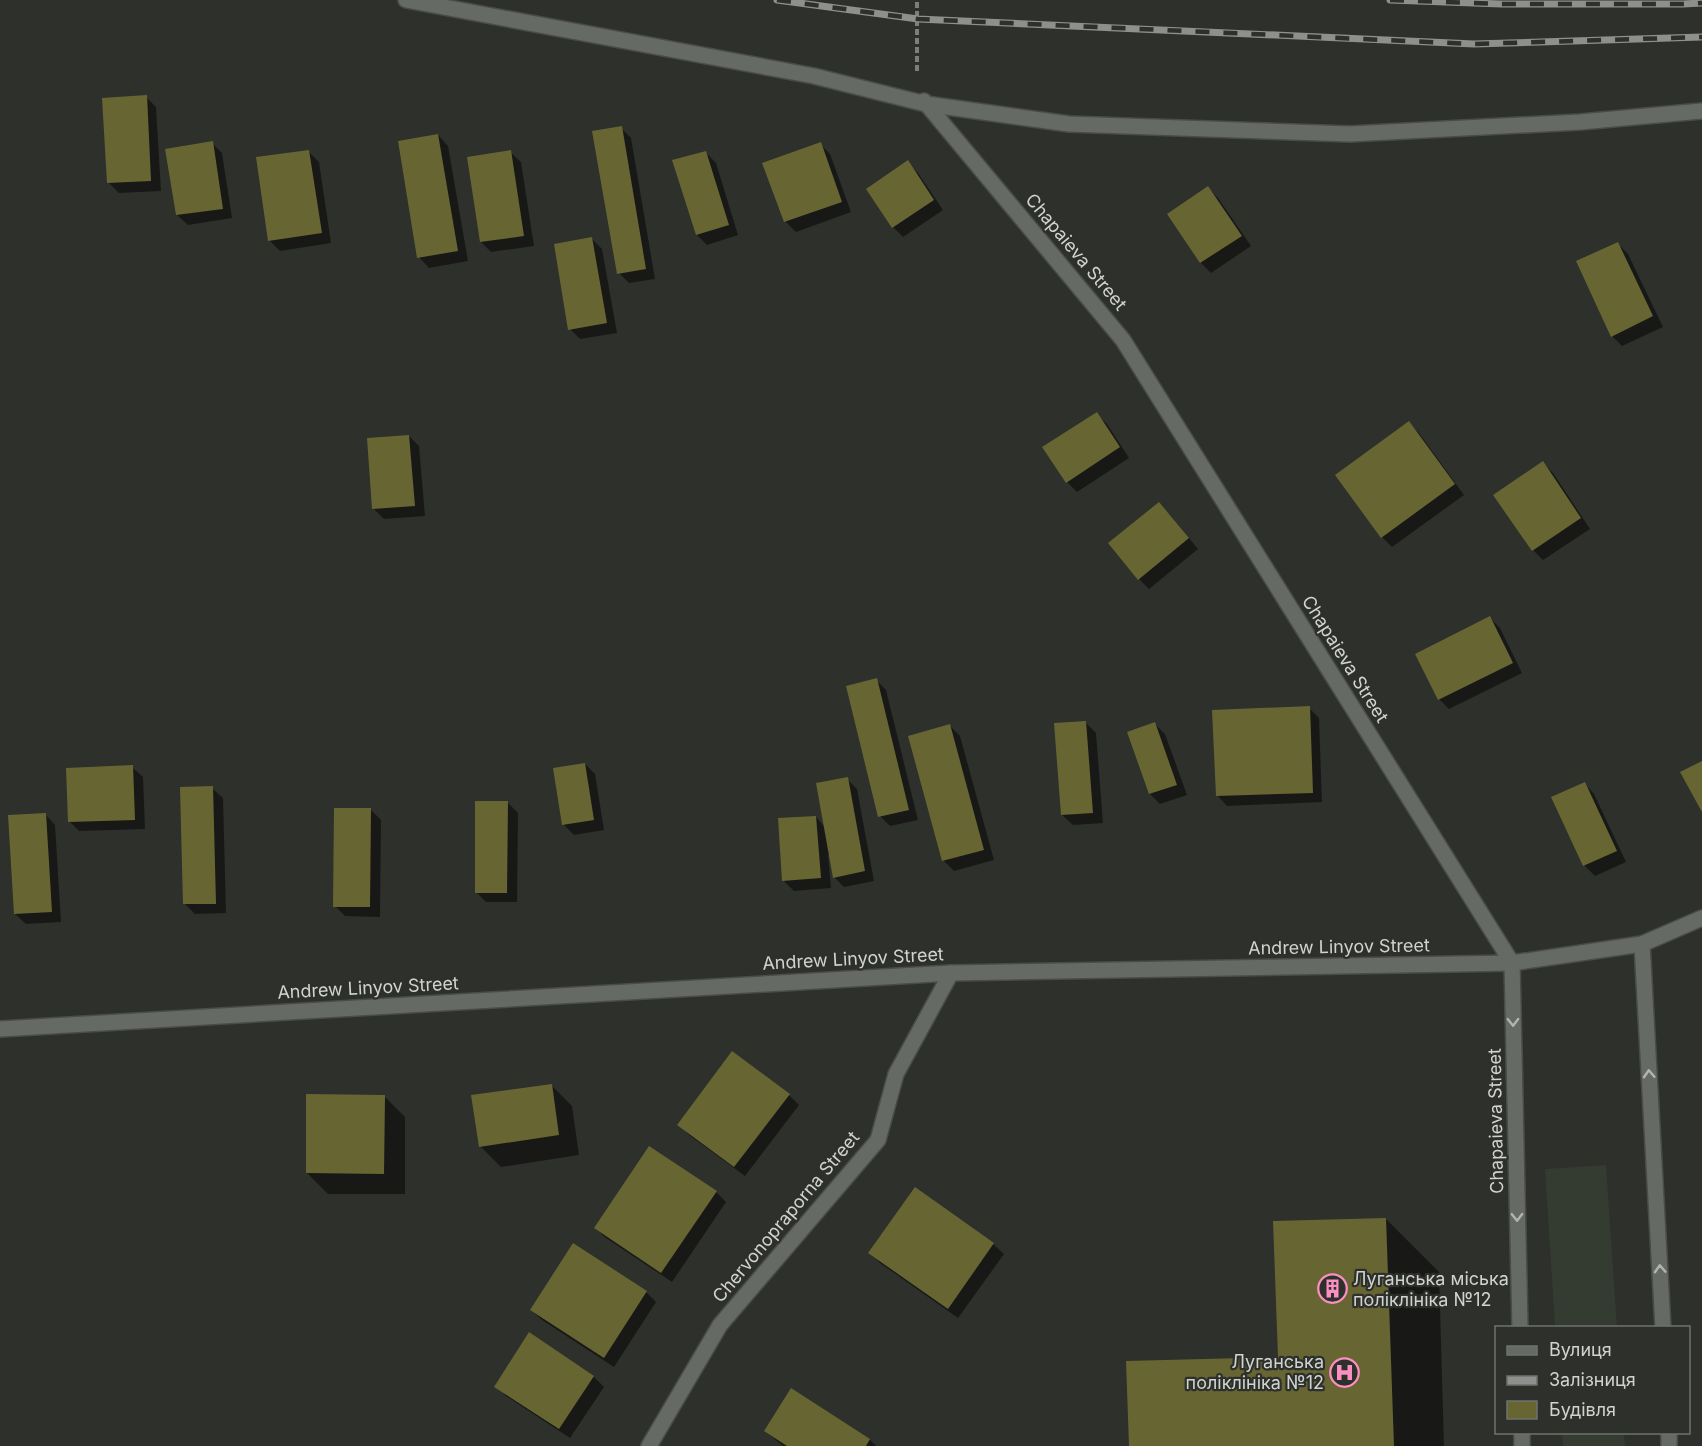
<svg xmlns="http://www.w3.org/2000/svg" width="1702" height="1446" font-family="Inter,sans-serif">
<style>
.built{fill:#343b31}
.shadow{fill:#0007}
.building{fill:#676633}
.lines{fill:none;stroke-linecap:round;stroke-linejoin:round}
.minor-casing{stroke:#4a4c49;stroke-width:18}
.tertiary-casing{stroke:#4a4c49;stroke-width:18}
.path{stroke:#7d7f7b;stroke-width:4;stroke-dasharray:6 3;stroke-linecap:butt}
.minor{stroke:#666a65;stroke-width:15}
.tertiary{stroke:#666a65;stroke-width:15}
.rail-casing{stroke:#8e908d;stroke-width:7}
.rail{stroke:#2d302b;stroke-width:4.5;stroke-dasharray:14;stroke-linecap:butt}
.oneway{stroke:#b1b4b0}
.labels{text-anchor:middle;stroke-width:4.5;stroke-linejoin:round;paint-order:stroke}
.street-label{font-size:18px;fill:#d1d3d0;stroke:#2d302b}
.poi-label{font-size:18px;fill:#d1d3d0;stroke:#2d302b;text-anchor:start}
</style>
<rect width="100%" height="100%" fill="#2d302b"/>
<g class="built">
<path d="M1606 1165 1617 1327H1555L1545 1169Z"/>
<path d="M1562 1433H1624L1625 1446H1563Z"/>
</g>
<g class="shadow">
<path d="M146 97 156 107 161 191 119 193 109 183Z"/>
<path d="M621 128 631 138 655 279 629 283 619 273Z"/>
<path d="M438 135 448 146 468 261 429 268 419 257Z"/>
<path d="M212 143 222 153 232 218 188 225 177 215Z"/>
<path d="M820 144 830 154 851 212 796 232 786 222 764 164Z"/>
<path d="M309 152 319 162 331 243 280 251 269 240Z"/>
<path d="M510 152 521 162 534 246 491 252 481 242Z"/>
<path d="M705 152 716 163 738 235 707 245 697 235Z"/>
<path d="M907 162 918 173 943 210 903 237 893 227Z"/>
<path d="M1208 188 1218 198 1251 246 1211 273 1201 263 1169 214Z"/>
<path d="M592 239 602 249 617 333 580 339 570 329Z"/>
<path d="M1618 244 1628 254 1663 327 1622 346 1612 336Z"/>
<path d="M1096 414 1107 424 1129 458 1077 492 1067 482Z"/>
<path d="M1409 423 1419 433 1464 495 1392 547 1382 537Z"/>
<path d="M409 436 419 446 425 516 384 519 374 509Z"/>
<path d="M1543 463 1553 473 1590 529 1543 560 1533 550Z"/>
<path d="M1169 514 1198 549 1149 589 1139 579Z"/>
<path d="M1490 618 1500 628 1522 673 1449 709 1439 699Z"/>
<path d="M876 680 886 690 918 820 890 826 880 816Z"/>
<path d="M1309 708 1319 718 1322 802 1227 806 1217 795Z"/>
<path d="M1085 722 1096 733 1103 823 1073 825 1062 815Z"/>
<path d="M1155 724 1165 734 1187 795 1160 804 1150 794Z"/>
<path d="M950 726 960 736 994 860 954 871 944 861 910 737Z"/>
<path d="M585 764 595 774 604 830 574 835 564 825Z"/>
<path d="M132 767 143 777 145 829 79 831 69 821Z"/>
<path d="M847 779 857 789 874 881 844 887 834 877 830 855H828L831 888 794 891 784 881 816 817 825 827Z"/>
<path d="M1584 783 1594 794 1626 862 1595 876 1585 866 1553 798Z"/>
<path d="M212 788 223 798 226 913 195 914 185 904Z"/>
<path d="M507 802 518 813 517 902H486L476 892Z"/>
<path d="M371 810 381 820 380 917 345 916 335 906Z"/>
<path d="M45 814 55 825 61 922 26 924 15 914Z"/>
<path d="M551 1085 572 1106 579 1155 501 1167 480 1146Z"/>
<path d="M789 1095 799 1105 745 1176 689 1135 679 1124Z"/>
<path d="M384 1096 405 1117V1194H328L307 1173Z"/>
<path d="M915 1189 993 1244 1004 1254 958 1318 880 1263 870 1253Z"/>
<path d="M716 1192 726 1202 672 1282 606 1238 595 1228Z"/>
<path d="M1386 1219 1439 1272 1444 1446H1130L1279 1358Z"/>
<path d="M646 1292 656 1302 614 1367 542 1320 531 1310Z"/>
<path d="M594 1377 604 1387 570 1438 506 1396 496 1386Z"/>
<path d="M765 1431 870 1440 876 1446H783Z"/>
</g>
<g class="building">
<path d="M147 95 151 181 107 183 102 98Z"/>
<path d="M622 126 646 269 617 274 592 131Z"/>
<path d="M438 134 458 251 417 258 398 141Z"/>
<path d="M213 141 223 209 176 215 165 149Z"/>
<path d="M821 142 842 202 784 222 762 163Z"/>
<path d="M309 150 322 233 268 241 256 157Z"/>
<path d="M511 150 524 236 480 242 467 157Z"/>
<path d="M706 151 729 225 696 235 672 160Z"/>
<path d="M908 160 934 200 892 228 866 189Z"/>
<path d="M1208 186 1242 236 1200 263 1167 214Z"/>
<path d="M592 237 607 323 568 330 554 244Z"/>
<path d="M1618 242 1653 316 1611 337 1576 261Z"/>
<path d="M1097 412 1120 447 1066 483 1042 447Z"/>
<path d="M1409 421 1455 484 1381 538 1335 475Z"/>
<path d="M409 435 415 506 372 509 367 438Z"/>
<path d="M1543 461 1581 518 1532 551 1493 495Z"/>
<path d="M1159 502 1189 538 1138 580 1108 543Z"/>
<path d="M1490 616 1513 663 1438 700 1415 654Z"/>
<path d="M877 678 909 810 878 817 846 686Z"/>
<path d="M1310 706 1313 793 1216 796 1212 710Z"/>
<path d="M1086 721 1093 813 1061 815 1054 723Z"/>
<path d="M1155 722 1177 785 1149 794 1127 732Z"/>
<path d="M950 724 984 850 942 861 908 736Z"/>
<path d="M1702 761V812L1680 772Z"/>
<path d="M585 763 594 820 562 825 553 768Z"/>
<path d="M133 765 135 820 68 822 66 768Z"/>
<path d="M848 777 865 871 833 878 816 783Z"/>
<path d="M1585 782 1617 851 1583 866 1551 797Z"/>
<path d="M213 786 216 904H183L180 787Z"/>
<path d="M475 801H508L507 893H475Z"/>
<path d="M334 808H371L370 907H333Z"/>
<path d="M46 813 52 912 14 914 8 815Z"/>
<path d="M816 816 821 878 782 881 778 818Z"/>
<path d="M732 1051 790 1094 734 1167 677 1125Z"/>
<path d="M552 1084 559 1135 479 1147 471 1095Z"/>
<path d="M306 1094 385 1095 384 1174 306 1173Z"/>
<path d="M649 1146 717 1191 661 1273 594 1228Z"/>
<path d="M915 1187 994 1243 948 1309 868 1253Z"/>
<path d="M1386 1218 1394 1446H1129L1126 1361 1278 1357 1273 1221Z"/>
<path d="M573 1243 647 1291 604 1358 530 1310Z"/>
<path d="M529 1332 594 1376 559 1429 494 1387Z"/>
<path d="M791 1388 870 1439 866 1446H787L764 1431Z"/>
</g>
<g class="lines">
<defs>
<g id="minor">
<path d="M406 0 814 76 926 104 1069 124 1350 134 1580 122 1702 111"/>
<path d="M924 101 1123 340 1512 963"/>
<path d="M649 1446 720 1325 878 1140 896 1074 951 973"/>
</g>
<g id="tertiary">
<path d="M1642 944 1663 1328"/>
<path d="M1512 963 1520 1328"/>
<path d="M0 1029 951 973 1512 963 1642 944 1702 918"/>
<path d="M1522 1432V1446"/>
<path d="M1669 1432V1446"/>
</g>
</defs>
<use href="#minor" class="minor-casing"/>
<use href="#tertiary" class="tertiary-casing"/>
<path class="path" d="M917 71V0"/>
<use href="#minor" class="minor"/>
<use href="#tertiary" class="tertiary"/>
<defs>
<g id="rail">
<path d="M777 0 918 19 1474 44 1702 37"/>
<path d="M1390 0 1501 4H1683L1702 3"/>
</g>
</defs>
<use href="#rail" class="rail-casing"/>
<use href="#rail" class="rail"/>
</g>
<defs><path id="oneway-chevron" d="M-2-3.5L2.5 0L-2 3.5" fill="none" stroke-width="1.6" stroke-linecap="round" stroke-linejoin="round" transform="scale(1.5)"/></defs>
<g class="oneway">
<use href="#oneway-chevron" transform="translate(1513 1022) rotate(89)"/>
<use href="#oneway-chevron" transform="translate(1649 1074) rotate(-93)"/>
<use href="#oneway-chevron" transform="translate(1517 1217) rotate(89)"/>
<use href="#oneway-chevron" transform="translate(1660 1269) rotate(-93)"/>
</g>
<defs>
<symbol id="building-ring" viewBox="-11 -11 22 22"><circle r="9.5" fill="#2d302b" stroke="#fc8fc2" stroke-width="1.5"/><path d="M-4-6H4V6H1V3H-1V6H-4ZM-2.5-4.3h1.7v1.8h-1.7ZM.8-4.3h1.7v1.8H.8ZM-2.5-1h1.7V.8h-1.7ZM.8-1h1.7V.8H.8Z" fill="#fc8fc2"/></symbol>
<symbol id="hospital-ring" viewBox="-11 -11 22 22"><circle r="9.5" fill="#2d302b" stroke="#fc8fc2" stroke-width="1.5"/><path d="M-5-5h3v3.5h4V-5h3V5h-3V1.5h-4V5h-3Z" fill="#fc8fc2"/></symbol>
</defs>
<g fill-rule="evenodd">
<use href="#building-ring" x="1316" y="1272" width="33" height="33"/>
<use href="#hospital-ring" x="1328" y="1356" width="33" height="33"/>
</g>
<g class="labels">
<g class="street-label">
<text transform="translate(1076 252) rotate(50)" y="6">Chapaieva Street</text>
<text transform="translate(1345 659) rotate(58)" y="6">Chapaieva Street</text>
<text transform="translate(1339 947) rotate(-1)" y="6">Andrew Linyov Street</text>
<text transform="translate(853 959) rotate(-3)" y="6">Andrew Linyov Street</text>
<text transform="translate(368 988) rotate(-3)" y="6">Andrew Linyov Street</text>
<text transform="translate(1496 1121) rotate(-91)" y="6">Chapaieva Street</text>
<text transform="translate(786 1217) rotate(-50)" y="6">Chervonopraporna Street</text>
</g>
<g class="poi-label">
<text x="1353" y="1285">Луганська міська<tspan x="1353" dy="21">поліклініка №12</tspan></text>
<text x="1324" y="1368" text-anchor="end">Луганська<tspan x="1324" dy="21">поліклініка №12</tspan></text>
</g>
</g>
<rect x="1495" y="1326" width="195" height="108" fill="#2d302b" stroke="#6f716d" stroke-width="1.5"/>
<rect x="1507" y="1346" width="30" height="9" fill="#666a65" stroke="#6f716d" stroke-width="1.5"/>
<text x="1549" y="1356" font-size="18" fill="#d1d3d0">Вулиця</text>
<rect x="1507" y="1376" width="30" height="9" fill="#8e908d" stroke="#6f716d" stroke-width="1.5"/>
<text x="1549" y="1386" font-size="18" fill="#d1d3d0">Залізниця</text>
<rect x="1507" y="1401" width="30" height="18" fill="#676633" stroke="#6f716d" stroke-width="1.5"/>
<text x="1549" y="1416" font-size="18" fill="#d1d3d0">Будівля</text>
</svg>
